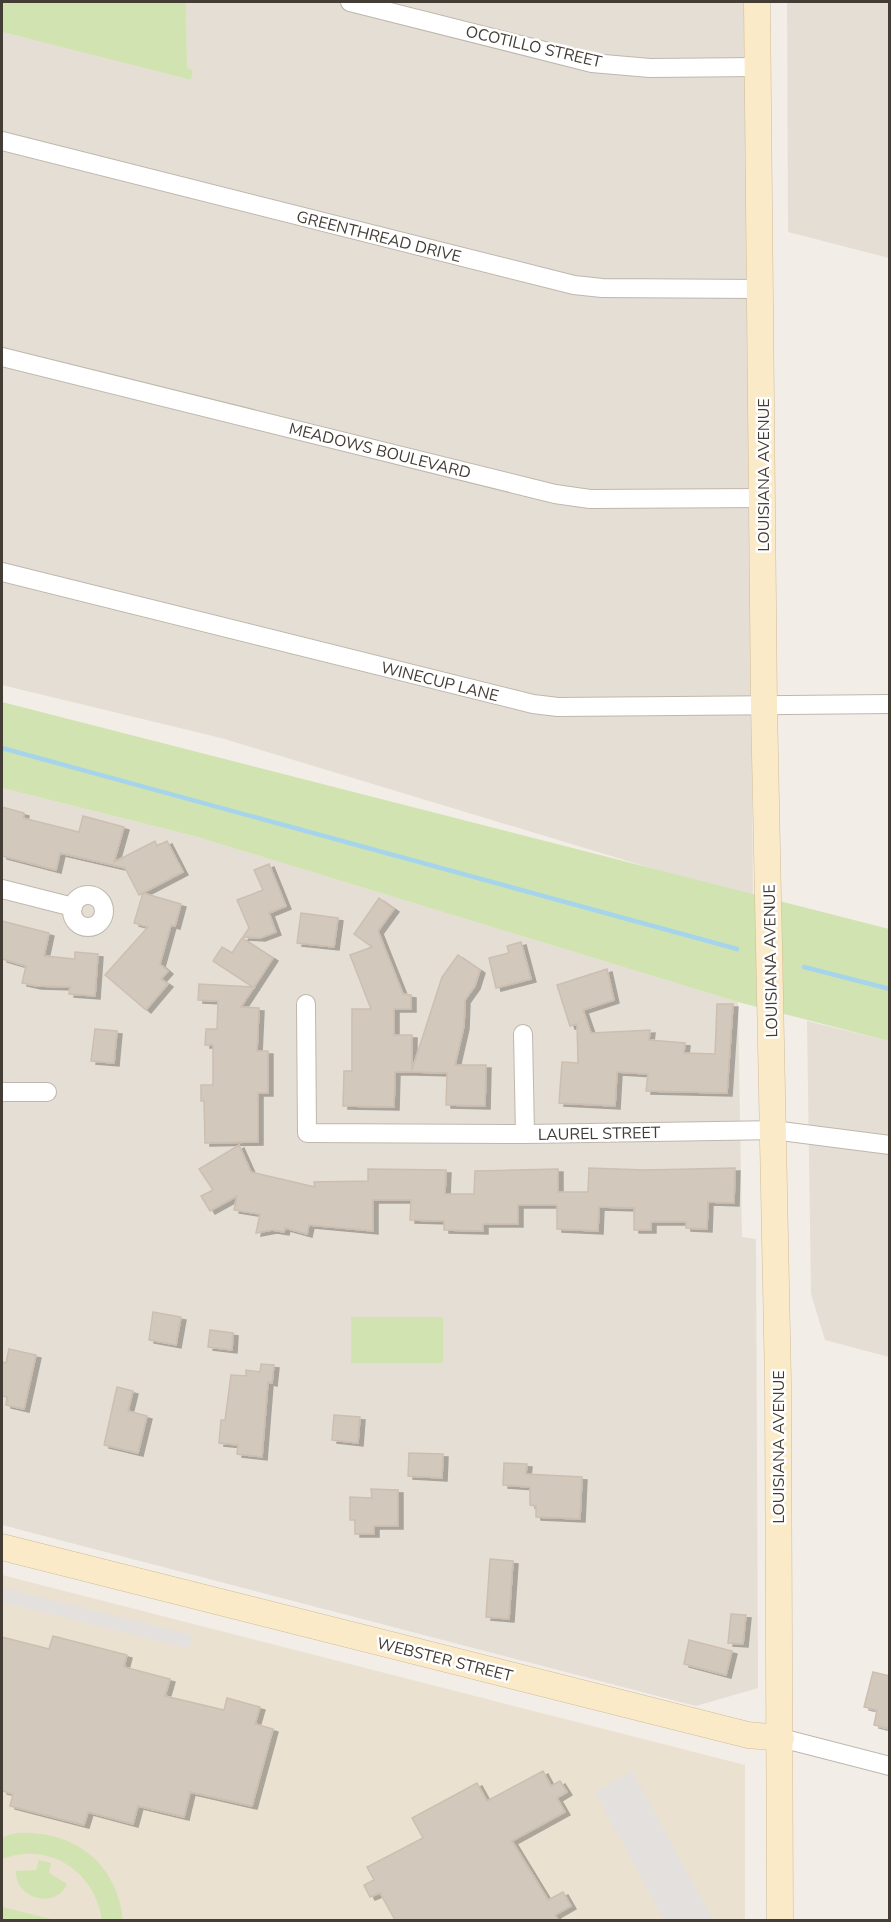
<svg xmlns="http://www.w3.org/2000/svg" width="891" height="1922" font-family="'Nunito Sans',sans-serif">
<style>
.residential{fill:#e5ded4}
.education{fill:#eae1d1}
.green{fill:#d1e3b1}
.parking{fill:#e3e0de}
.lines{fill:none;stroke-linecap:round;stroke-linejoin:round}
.stream{stroke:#a6d5eb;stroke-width:4.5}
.building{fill:#d2c8bc;stroke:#cdbfb0;stroke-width:1.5;filter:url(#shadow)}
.street-casing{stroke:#bfb7ac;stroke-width:20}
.secondary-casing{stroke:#cfbc98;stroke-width:27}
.street{stroke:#fff;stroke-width:18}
.secondary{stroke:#fbeac7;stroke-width:26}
.labels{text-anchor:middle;stroke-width:5;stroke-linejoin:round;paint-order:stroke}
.street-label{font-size:16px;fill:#443d36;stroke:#fff}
</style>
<defs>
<filter id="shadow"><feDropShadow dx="5" dy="3" stdDeviation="0" flood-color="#0004"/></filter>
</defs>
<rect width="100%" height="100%" fill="#f2ede6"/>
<g class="residential">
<path d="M186 2H746L753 899 221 738 2 685V32L191 80 193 70 187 67Z"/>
<path d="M787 2H889V258L788 232Z"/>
<path d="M2 788 194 836 738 1002 742 1237 756 1239 758 1688 696 1706 2 1525Z"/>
<path d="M807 1021 889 1041V1357L825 1340 811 1294Z"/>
</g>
<path class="education" d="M2 1575 745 1765V1920H2Z"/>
<g class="green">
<path d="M2 2H186L187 67 193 70 191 80 2 32Z"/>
<path d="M2 702 889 929V1041L738 1002 194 836 2 788Z"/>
<rect x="351" y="1317" width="92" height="46"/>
<path d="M17 1833C74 1830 117 1863 123 1920H102C95 1871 49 1841 2 1859V1837Z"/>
<path d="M39 1860 51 1863 49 1873 67 1884C56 1910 15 1899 16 1871L36 1870Z"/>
<path d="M2 1907 55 1920H2Z"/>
</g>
<g class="parking">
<path d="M2 1588 192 1635 189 1649 2 1602Z"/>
<path d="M632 1771 713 1920H664L595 1792Z"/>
</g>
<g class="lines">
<g class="stream">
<path d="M2 748 737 949"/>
<path d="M804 967 890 989"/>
</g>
</g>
<g class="building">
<path d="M2 807 24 813 23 818 79 832 83 816 124 827 114 862 155 841 157 846 167 841 183 872 139 895 125 868 60 853 56 870 2 856Z"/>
<path d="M269 864 286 906 269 913 276 932 260 938 243 937 249 928 237 900 263 890 254 870Z"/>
<path d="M143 893 181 904 175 926 171 925 160 964 168 971 161 979 168 984 146 1010 105 975 148 927 134 923Z"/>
<path d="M379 898 394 909 378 931 403 994 411 995V1009H394V1035H412V1070L442 977 458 955 480 970 475 986 465 1000 464 1026 455 1065H486L485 1106 446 1105 447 1073 412 1072H395L394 1107 343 1106 344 1071H352V1009H371L350 955 372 947 354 934Z"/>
<path d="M301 913 338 918 334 947 297 943Z"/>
<path d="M2 921 49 933 44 956 75 959V952L98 954 95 996 69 994 70 987 36 986 22 983 26 966 2 959Z"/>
<path d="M242 938 273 958 241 1007 259 1008 257 1051H268V1093H258V1142L205 1143 204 1101H201V1085H213V1045H205L206 1029H217L218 1001 198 1000 199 984 253 987 213 961 222 947 232 953Z"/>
<path d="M521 942 531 979 496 988 489 958 509 953 507 946Z"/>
<path d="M607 969 614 1000 583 1010 591 1033 650 1030 649 1040 685 1043 684 1053 715 1054 717 1004H733L727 1093 646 1091 648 1074 617 1072 615 1106 559 1103 562 1062 578 1063 577 1024 570 1026 557 985Z"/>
<path d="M95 1029 117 1031 114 1063 91 1061Z"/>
<path d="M239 1145 251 1172 315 1187 314 1182 368 1181V1169L446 1170 445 1194H474L475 1171 558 1169V1192H588L589 1168 646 1170 735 1168 734 1203 708 1202 707 1229 686 1228V1222H651V1230H634V1208L599 1207 598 1231 557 1229V1205H518V1224H483V1231L444 1230V1221L410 1220 411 1200H373V1231L309 1225 307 1234 285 1228 284 1232 272 1230 256 1233 260 1214 234 1210 237 1196 210 1211 201 1196 213 1190 199 1169Z"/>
<path d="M153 1312 181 1317 176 1345 149 1340Z"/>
<path d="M210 1330 233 1333 232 1350 208 1347Z"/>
<path d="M9 1349 36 1355 24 1409 6 1405 7 1397 2 1396V1362L6 1363Z"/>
<path d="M261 1364 274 1365 272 1383 268 1382 262 1457 237 1454 238 1445 219 1443 221 1420H225L231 1375 246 1376V1370L260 1372Z"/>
<path d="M117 1387 133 1391 128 1411 147 1416 138 1453 104 1445Z"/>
<path d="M334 1415 360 1417 358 1443 332 1440Z"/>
<path d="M409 1453 443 1454 442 1478 408 1476Z"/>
<path d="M504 1463 527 1464 526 1474 582 1477 580 1519 536 1517V1506L530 1505V1487L503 1485Z"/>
<path d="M371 1489 398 1490V1526H374V1534H355V1520H350V1497L372 1498Z"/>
<path d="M490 1559 513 1561 509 1619 486 1617Z"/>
<path d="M731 1614 746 1615 743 1644 728 1643Z"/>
<path d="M53 1636 127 1655 124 1667 170 1679 165 1696 224 1710 227 1698 260 1707 255 1724 273 1729 252 1806 190 1792 184 1817 138 1806 133 1824 88 1812 84 1825 10 1806 13 1794 2 1791V1637L49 1649Z"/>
<path d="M689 1640 732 1651 726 1675 684 1664Z"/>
<path d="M873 1672 890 1676V1729L874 1725 877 1710 864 1707Z"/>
<path d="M543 1771 551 1786 560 1781 567 1792 557 1798 565 1812 512 1841 548 1900 563 1892 571 1906 555 1915 558 1920H395L380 1893 370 1897 364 1885 374 1880 367 1867 423 1838 412 1818 477 1783 487 1801Z"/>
</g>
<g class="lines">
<defs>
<g id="street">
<path d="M350 2 592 63 650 68 757 67"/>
<path d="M2 141 574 285 602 288 761 289"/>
<path d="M2 357 555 494 590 499 764 498"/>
<path d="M2 572 533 704 558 707 890 704"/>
<path d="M2 889 73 907"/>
<circle cx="88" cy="911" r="16"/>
<path d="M306 1004 307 1133 525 1134 773 1130 890 1145"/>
<path d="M523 1034 525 1134"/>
<path d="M2 1092H47"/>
<path d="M781 1738 890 1766"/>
</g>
<g id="secondary">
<path d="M757 2 764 705 778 1382 780 1920"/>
<path d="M2 1547 748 1735 781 1738"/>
</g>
</defs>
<use href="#street" class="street-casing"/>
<use href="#secondary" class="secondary-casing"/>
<use href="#street" class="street"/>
<use href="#secondary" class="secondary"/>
</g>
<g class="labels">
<g class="street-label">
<text transform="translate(534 46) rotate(13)" y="6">OCOTILLO STREET</text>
<text transform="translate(379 236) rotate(14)" y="6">GREENTHREAD DRIVE</text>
<text transform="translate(380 450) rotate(14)" y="6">MEADOWS BOULEVARD</text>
<text transform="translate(763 475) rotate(-90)" y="6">LOUISIANA AVENUE</text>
<text transform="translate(440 681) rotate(14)" y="6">WINECUP LANE</text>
<text transform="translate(770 961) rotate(-91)" y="6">LOUISIANA AVENUE</text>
<text transform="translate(599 1133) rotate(-1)" y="6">LAUREL STREET</text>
<text transform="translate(778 1447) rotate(-90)" y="6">LOUISIANA AVENUE</text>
<text transform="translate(445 1659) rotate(14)" y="6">WEBSTER STREET</text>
</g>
</g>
<rect width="891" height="1922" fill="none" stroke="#443d36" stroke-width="6"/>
</svg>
